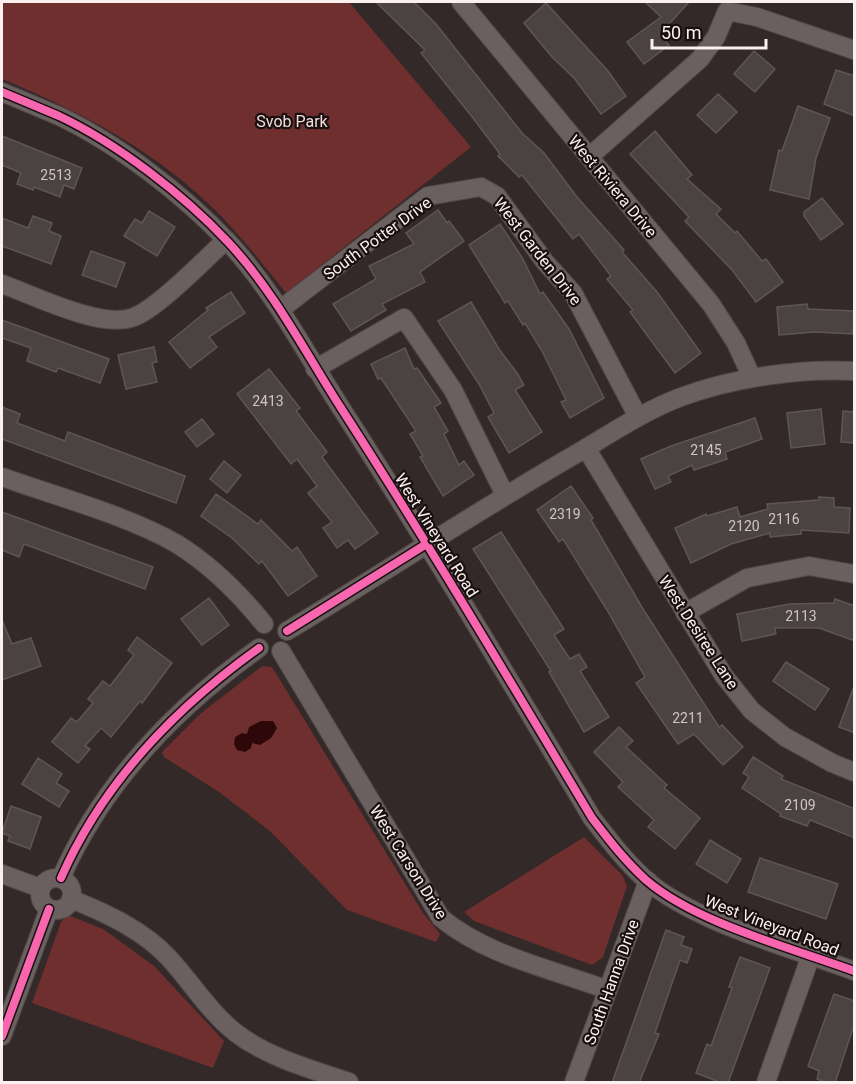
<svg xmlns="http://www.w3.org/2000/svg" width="856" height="1084" font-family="Roboto,sans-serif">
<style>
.green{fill:#702f2f}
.water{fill:#2e0709}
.building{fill:#4b4342;stroke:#5e5655;stroke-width:1.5}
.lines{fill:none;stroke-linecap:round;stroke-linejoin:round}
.street-casing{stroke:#4f4746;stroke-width:20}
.street{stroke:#69605f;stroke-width:18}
.cycleway-casing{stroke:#181010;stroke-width:11}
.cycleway{stroke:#f766af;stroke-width:8}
.labels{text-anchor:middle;stroke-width:4.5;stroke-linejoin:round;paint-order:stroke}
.number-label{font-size:14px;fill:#d0c5c4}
.park-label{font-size:16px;fill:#f3d9d7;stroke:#181010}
.street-label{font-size:16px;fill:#fcf0ef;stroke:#181010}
</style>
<rect width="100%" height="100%" fill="#332928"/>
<g class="green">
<path d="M2 2H349L471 147 286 293C265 267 244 240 221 216 160 153 82 112 2 79Z"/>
<path d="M262 666 272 667 423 913 440 934 436 942 347 910 270 831 219 792 164 757 162 752 200 714Z"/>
<path d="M584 837 622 875 627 886 603 957 592 965 474 921 464 912Z"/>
<path d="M68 915 103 929 154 966 224 1041 213 1068 32 1003 61 922Z"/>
</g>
<path class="water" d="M261 721H273L277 728 271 738 260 745 252 743 251 748 245 752 237 750 234 744 235 737 242 733 247 734 249 727Z"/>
<g class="building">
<path d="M376 2H414L436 24 522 133 544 153 577 197 624 250 622 252 657 292 701 353 675 373 630 312 633 310 607 279 611 276 579 234 573 239 522 175 519 177 498 156 500 154 473 118 421 53 425 50Z"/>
<path d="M645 2H689L660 34 669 45 644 64 627 42 661 17Z"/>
<path d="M546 3 608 71 626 96 601 114 574 78 552 57 524 23Z"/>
<path d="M754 51 775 69 755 92 734 74Z"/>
<path d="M836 70 855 76V116L824 104Z"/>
<path d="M718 94 737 112 716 133 697 115Z"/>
<path d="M798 106 830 118 816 158 809 199 770 190 779 150 782 151Z"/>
<path d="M655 131 692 175 687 179 721 209 716 214 735 233 737 231 762 261 766 259 783 282 756 302 733 271 685 221 689 217 630 154Z"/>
<path d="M2 136 82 168 74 189 64 185 60 197 34 187 33 190 17 184 21 173 2 165Z"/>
<path d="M822 198 843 224 821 240 804 216V212Z"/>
<path d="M438 210 447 223 449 221 464 241 420 272 425 282 382 304 386 310 351 331 333 304 376 279 369 266 414 244 406 233Z"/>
<path d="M149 211 175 227 157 256 124 236 135 219 142 223Z"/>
<path d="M33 216 52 223 49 231 61 236 51 264 2 246V218L28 228Z"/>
<path d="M500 224 523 259 540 294 543 292 569 329 604 398 570 418 561 402 566 400 542 351 525 323 523 325 508 301 505 303 469 245Z"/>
<path d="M91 251 125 263 116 287 82 275Z"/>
<path d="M231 292 245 313 209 337 217 347 190 368 169 342 208 310 206 308Z"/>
<path d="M471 302 499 349 517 373 524 385 515 390 542 432 509 453 488 417 494 413 479 384 438 321Z"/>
<path d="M807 304 808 309 854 311 853 334 815 332 779 335 777 307Z"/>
<path d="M2 320 109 359 100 383 58 368 56 372 27 361 31 348 2 338Z"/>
<path d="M154 347 157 362 152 363 157 382 126 389 118 355Z"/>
<path d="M405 348 414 369 417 368 441 403 434 407 448 431 444 434 459 465 464 461 474 475 443 496 420 457 423 456 410 434 416 431 381 378 378 379 371 364Z"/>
<path d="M269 369 300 408 296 411 327 452 322 457 378 533 355 549 348 540 337 548 323 528 332 522 308 493 317 486 297 459 291 464 237 394Z"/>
<path d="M2 407 20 414 17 423 65 441 68 432 185 476 176 503 2 439Z"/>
<path d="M821 409 825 444 791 448 787 413Z"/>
<path d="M843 411 855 412V443L841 442Z"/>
<path d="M755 418 762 439 725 452 727 459 694 470 692 465 668 476 671 482 655 489 641 459 671 446Z"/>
<path d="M202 419 214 434 197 447 185 432Z"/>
<path d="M224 461 241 475 227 493 210 479Z"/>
<path d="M571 486 593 518 591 520 643 609 697 693 719 727 722 725 743 747 723 765 694 734 678 744 636 683 645 677 607 610 563 539 559 542 537 510Z"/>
<path d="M216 494 258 524 261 520 292 551 297 547 317 576 288 596 262 561 259 564 232 538 201 516Z"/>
<path d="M819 497 834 498V507L850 508 849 533 801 530V534L770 537V533L731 544 691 563 675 528 706 514 707 516 737 507 740 517 768 509 767 504 819 500Z"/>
<path d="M2 512 153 567 145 589 24 544 19 557 2 550Z"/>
<path d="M501 532 564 629 554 635 570 659 579 654 587 667 580 671 609 717 584 732 549 672 551 671 473 549Z"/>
<path d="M209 598 229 625 202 645 181 619Z"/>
<path d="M835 599 855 606V641L819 628H775L776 634 742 641 737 614 789 604 834 603Z"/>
<path d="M2 620 12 644 31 638 41 666 2 680Z"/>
<path d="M137 637 172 663 142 703 140 701 111 737 101 728 85 746 90 749 78 763 52 742 71 718 77 722 93 703 88 699 103 681 110 686 134 655 128 650Z"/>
<path d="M786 662 829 689 815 710 773 681Z"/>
<path d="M853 689H855V733L839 727Z"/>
<path d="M619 727 633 741 626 747 667 785 664 788 700 818 675 849 648 827 654 820 618 787 623 782 594 752Z"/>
<path d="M753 757 783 776 781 779 855 809V838L810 820 807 826 780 816 781 814 742 788 749 777 743 773Z"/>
<path d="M38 758 62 774 56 783 69 791 59 807 22 784Z"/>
<path d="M11 806 41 817 30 849 8 841 10 836 2 833Z"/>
<path d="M710 840 741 859 727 883 696 864Z"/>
<path d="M760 858 838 884 826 919 748 892Z"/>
<path d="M666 930 684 937 681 945 692 949 687 963 680 960 655 1033 659 1034 639 1083H612Z"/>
<path d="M740 957 770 968 728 1083H722L696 1073 707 1044 711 1046 732 988 729 987Z"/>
<path d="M834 994 855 1001V1022L835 1083H827L817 1079 819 1071 808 1066Z"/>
</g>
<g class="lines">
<defs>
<g id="street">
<path d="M461 2 711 304 736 343 752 378"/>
<path d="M2 92C21 100 40 108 59 116 118 144 184 195 228 242 274 291 305 352 341 408 428 543 510 681 592 818 609 840 625 861 646 880 696 923 792 948 854 971"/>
<path d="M589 157 700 59 716 37 727 11 757 17 854 50"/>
<path d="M2 284C33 295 102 330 134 317 158 308 205 259 226 240"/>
<path d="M281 309 428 196 481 187 497 196 545 262 573 293 638 417"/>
<path d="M315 369 404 318 453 390 505 495"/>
<path d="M586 448 724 676 752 711 785 737 832 763 854 772"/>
<path d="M2 477C55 496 129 516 177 544 211 565 239 593 264 624"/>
<path d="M685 613 747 578 809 566 854 574"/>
<path d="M287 631C382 574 474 513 569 458 606 437 641 412 681 397 732 378 800 368 854 371"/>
<path d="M281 651 441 918C487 956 552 969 608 990"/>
<path d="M2 874 40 888"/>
<circle cx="56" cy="894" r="16"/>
<path d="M61 878C103 782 175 708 259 648"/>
<path d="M71 899C106 913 143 930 169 958 191 982 210 1013 236 1033 269 1058 311 1069 349 1082"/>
<path d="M2 1036 49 909"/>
<path d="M574 1082 648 881"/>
<path d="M766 1082 811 955"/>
</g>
</defs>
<use href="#street" class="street-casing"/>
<use href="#street" class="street"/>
<defs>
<g id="cycleway">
<path d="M2 92C21 100 40 108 59 116 118 144 184 195 228 242 274 291 305 352 341 408 428 543 510 681 592 818 609 840 625 861 646 880 696 923 792 948 854 971"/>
<path d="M287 631 428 543"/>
<path d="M61 878C103 782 175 708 259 648"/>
<path d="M2 1036 49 909"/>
</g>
</defs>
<use href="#cycleway" class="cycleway-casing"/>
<use href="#cycleway" class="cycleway"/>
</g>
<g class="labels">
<g class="number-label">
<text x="56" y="180">2513</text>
<text x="268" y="406">2413</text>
<text x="706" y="455">2145</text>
<text x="565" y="519">2319</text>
<text x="784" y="524">2116</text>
<text x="744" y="531">2120</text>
<text x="801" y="621">2113</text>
<text x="688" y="723">2211</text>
<text x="800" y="810">2109</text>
</g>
<g class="park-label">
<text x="292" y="127">Svob Park</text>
</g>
<g class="street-label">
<text transform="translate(613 186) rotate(50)" y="6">West Riviera Drive</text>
<text transform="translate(377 238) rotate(-36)" y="6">South Potter Drive</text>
<text transform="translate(538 251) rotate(52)" y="6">West Garden Drive</text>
<text transform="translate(437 535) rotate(58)" y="6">West Vineyard Road</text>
<text transform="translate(699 632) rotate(57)" y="6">West Desiree Lane</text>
<text transform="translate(409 862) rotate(58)" y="6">West Carson Drive</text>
<text transform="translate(772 925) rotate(21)" y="6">West Vineyard Road</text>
<text transform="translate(611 982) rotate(-70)" y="6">South Hanna Drive</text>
</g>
</g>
<rect width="856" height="1084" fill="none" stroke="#fcf0ef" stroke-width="6"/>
<path d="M652 39v9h114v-9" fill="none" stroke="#fcf0ef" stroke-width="3"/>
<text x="661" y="39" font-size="18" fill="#fcf0ef" stroke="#181010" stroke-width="4.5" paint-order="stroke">50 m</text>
</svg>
